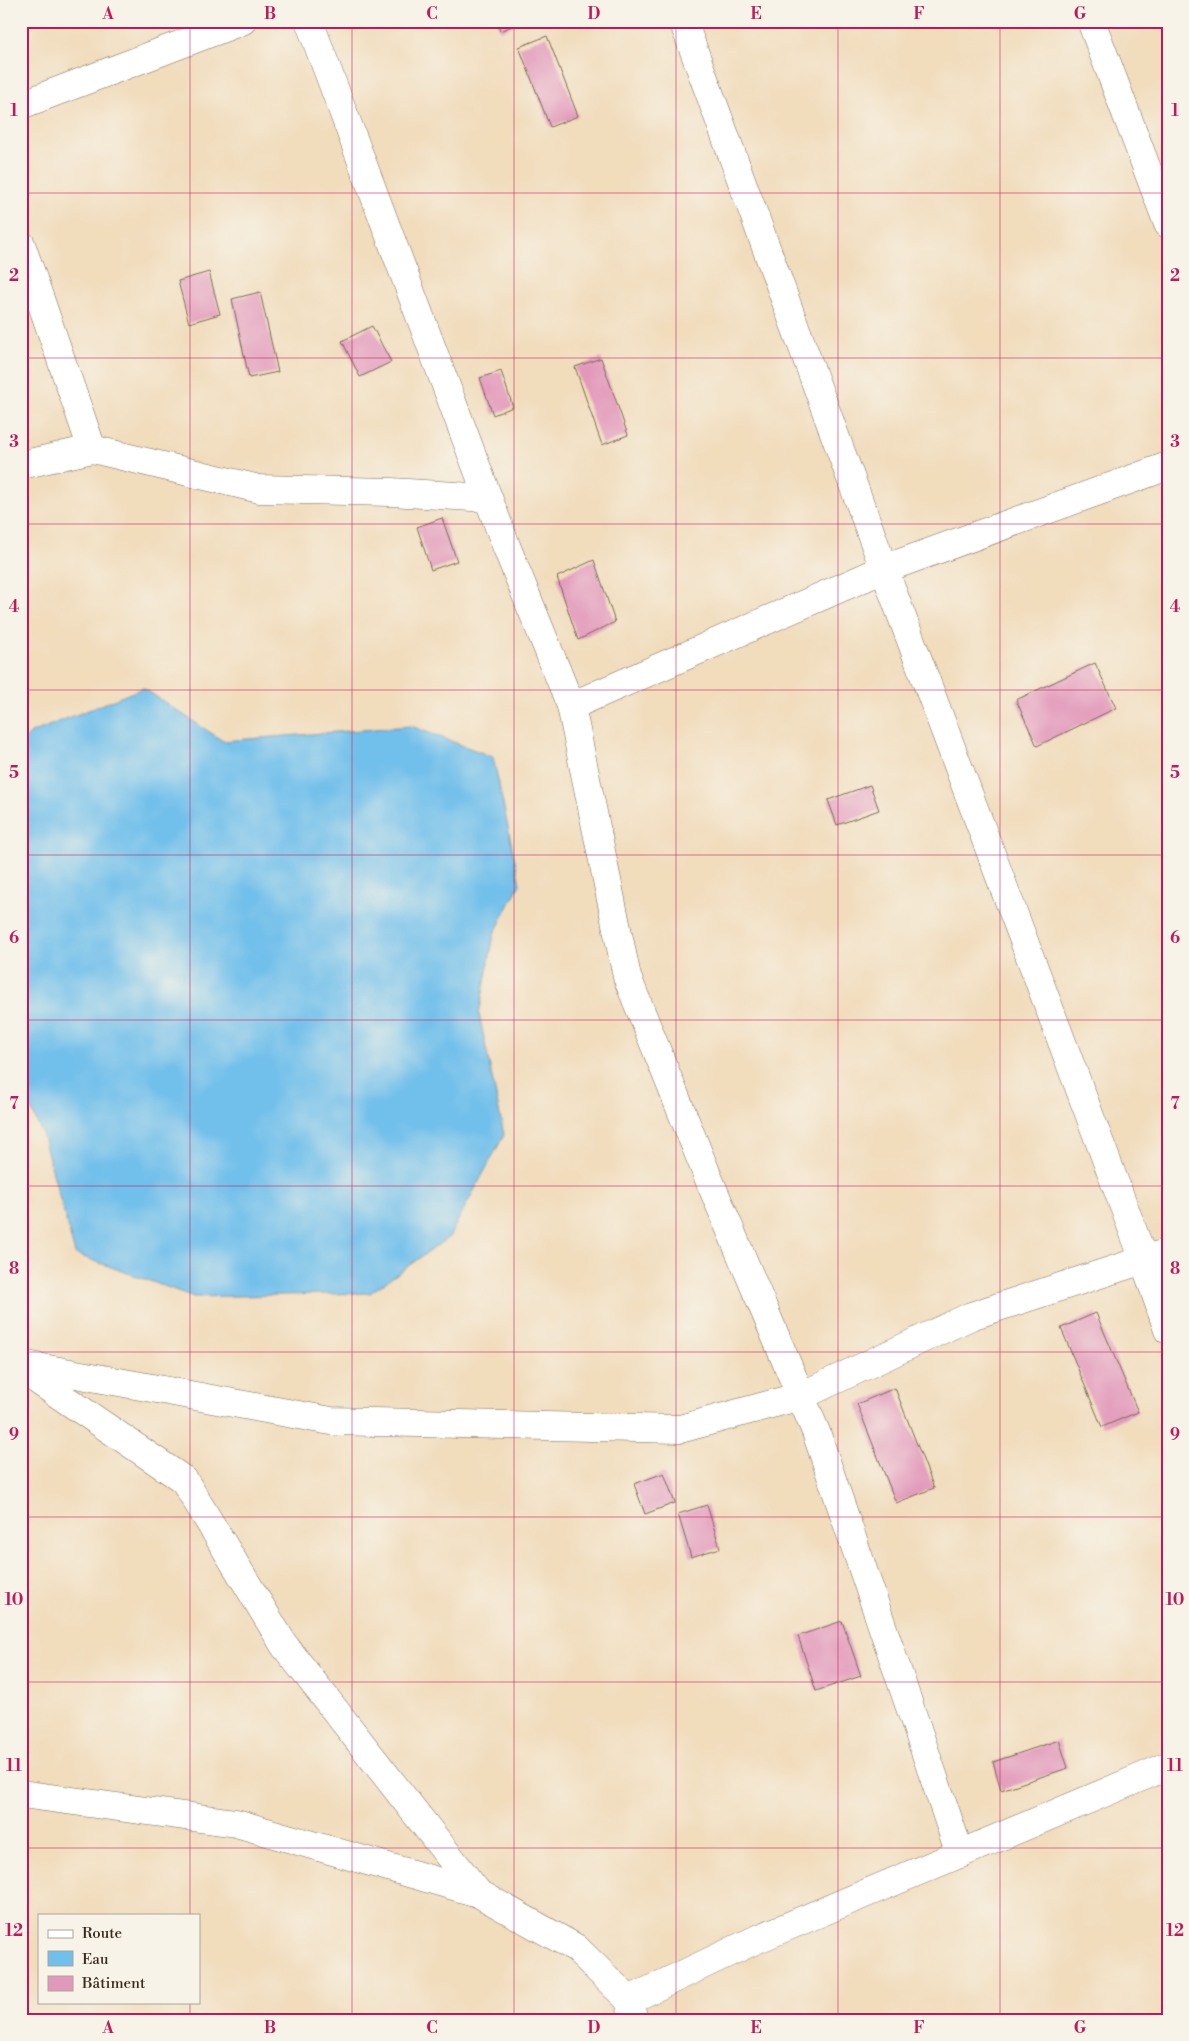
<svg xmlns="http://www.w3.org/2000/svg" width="1189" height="2041" font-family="'Libre Bodoni',serif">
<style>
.water{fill:#71bfeb;stroke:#567484}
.building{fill:#e298ba}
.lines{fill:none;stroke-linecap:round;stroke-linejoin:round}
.minor-casing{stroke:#7b6855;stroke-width:29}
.minor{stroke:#fff;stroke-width:28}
.grid{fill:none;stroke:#c2185b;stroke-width:1;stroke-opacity:0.55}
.neatline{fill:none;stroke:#c2185b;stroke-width:2}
.grid-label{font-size:16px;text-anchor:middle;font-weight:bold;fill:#c2185b}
</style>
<rect width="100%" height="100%" fill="#f7f3e8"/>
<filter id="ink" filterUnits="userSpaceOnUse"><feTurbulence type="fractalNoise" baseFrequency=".02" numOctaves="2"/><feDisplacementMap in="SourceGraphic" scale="10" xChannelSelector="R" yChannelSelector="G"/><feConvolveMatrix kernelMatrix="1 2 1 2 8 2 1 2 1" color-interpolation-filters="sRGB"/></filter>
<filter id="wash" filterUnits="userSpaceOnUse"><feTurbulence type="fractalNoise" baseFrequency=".0096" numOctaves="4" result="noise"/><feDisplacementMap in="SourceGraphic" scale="20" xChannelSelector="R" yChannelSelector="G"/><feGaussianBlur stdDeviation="1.12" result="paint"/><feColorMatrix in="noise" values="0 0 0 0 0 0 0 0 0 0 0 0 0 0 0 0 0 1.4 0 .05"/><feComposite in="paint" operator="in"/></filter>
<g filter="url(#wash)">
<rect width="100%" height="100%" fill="#f1dcbc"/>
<path class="water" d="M143 688 223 741 411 726 493 757 520 884 494 934 479 1014 504 1135 449 1237 370 1293 194 1297 75 1254 42 1133 21 1088V744L31 733Z"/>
<g id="blocks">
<g class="building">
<path d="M496 21H524L500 31Z"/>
<path d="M547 36 578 116 550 127 519 47Z"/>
<path d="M209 272 220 314 189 323 178 281Z"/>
<path d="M260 292 278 372 249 378 232 299Z"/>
<path d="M372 326 391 362 360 377 342 341Z"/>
<path d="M601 358 628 435 602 445 575 367Z"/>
<path d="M501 371 513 407 493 415 480 378Z"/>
<path d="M442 518 457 561 431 570 417 527Z"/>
<path d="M594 560 615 622 578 640 557 577Z"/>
<path d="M1095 663 1116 708 1037 746 1016 700Z"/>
<path d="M870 785 879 810 837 825 828 800Z"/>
<path d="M1096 1313 1138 1412 1102 1427 1061 1328Z"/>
<path d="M895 1388 934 1488 896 1503 857 1404Z"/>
<path d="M664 1473 675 1503 645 1514 634 1484Z"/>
<path d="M707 1505 720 1548 691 1557 678 1514Z"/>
<path d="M842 1621 861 1676 816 1691 798 1636Z"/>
<path d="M1059 1740 1068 1768 1001 1790 993 1762Z"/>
</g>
</g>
</g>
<g filter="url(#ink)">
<use href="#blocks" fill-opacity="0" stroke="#7b6855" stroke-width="1"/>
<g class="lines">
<defs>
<g id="minor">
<path d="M309 21 507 548 571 706 627 977 710 1182 816 1432 960 1854"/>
<path d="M683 21 884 569 1144 1260 1168 1330"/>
<path d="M1091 21 1168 224"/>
<path d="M21 105 242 21"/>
<path d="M21 244 92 449"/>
<path d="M21 465 92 449 259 489 391 492 488 498"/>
<path d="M571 706 884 569 1168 466"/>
<path d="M21 1364 331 1421 680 1429 801 1396 971 1316 1168 1252"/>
<path d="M21 1369 184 1480 284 1645 478 1893 576 1948 629 2000 634 2020"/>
<path d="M21 1794 236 1823 478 1893"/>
<path d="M629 2000 753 1941 1168 1766"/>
</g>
</defs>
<use href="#minor" class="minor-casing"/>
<use href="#minor" class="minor"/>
</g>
</g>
<path class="grid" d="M190 21V1915M352 21V2020M514 21V2020M676 21V2020M838 21V2020M1000 21V2020M21 193H1168M21 358H1168M21 524H1168M21 690H1168M21 855H1168M21 1020H1168M21 1186H1168M21 1352H1168M21 1517H1168M21 1682H1168M21 1848H1168M190 2002V2020"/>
<rect width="1189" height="2041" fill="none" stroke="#f7f3e8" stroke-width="55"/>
<rect x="38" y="1914" width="162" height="90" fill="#f7f3e8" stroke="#aca397"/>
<rect x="48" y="1930" width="25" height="8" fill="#ffffff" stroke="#aca397"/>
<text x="82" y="1938" font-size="15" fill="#3b2a1e">Route</text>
<rect x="48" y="1951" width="25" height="15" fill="#71bfeb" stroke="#aca397"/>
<text x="82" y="1964" font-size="15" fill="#3b2a1e">Eau</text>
<rect x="48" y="1976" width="25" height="15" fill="#e298ba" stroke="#aca397"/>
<text x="82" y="1988" font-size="15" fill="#3b2a1e">Bâtiment</text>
<rect x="28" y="28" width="1134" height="1986" class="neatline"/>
<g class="grid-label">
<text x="108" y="19">A</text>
<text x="270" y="19">B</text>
<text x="432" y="19">C</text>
<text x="594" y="19">D</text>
<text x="756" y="19">E</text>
<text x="919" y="19">F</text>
<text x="1080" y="19">G</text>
<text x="14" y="116">1</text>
<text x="1175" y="116">1</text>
<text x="14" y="281">2</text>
<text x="1175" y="281">2</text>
<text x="14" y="447">3</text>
<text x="1175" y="447">3</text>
<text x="14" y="612">4</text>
<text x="1175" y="612">4</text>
<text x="14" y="778">5</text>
<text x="1175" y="778">5</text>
<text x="14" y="943">6</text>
<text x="1175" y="943">6</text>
<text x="14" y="1109">7</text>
<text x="1175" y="1109">7</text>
<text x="14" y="1274">8</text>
<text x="1175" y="1274">8</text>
<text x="14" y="1440">9</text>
<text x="1175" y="1440">9</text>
<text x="14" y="1605">10</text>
<text x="1175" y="1605">10</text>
<text x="14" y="1771">11</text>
<text x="1175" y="1771">11</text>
<text x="14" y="1936">12</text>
<text x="1175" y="1936">12</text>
<text x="108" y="2033">A</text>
<text x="270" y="2033">B</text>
<text x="432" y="2033">C</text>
<text x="594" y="2033">D</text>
<text x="756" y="2033">E</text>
<text x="919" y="2033">F</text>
<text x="1080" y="2033">G</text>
</g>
</svg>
